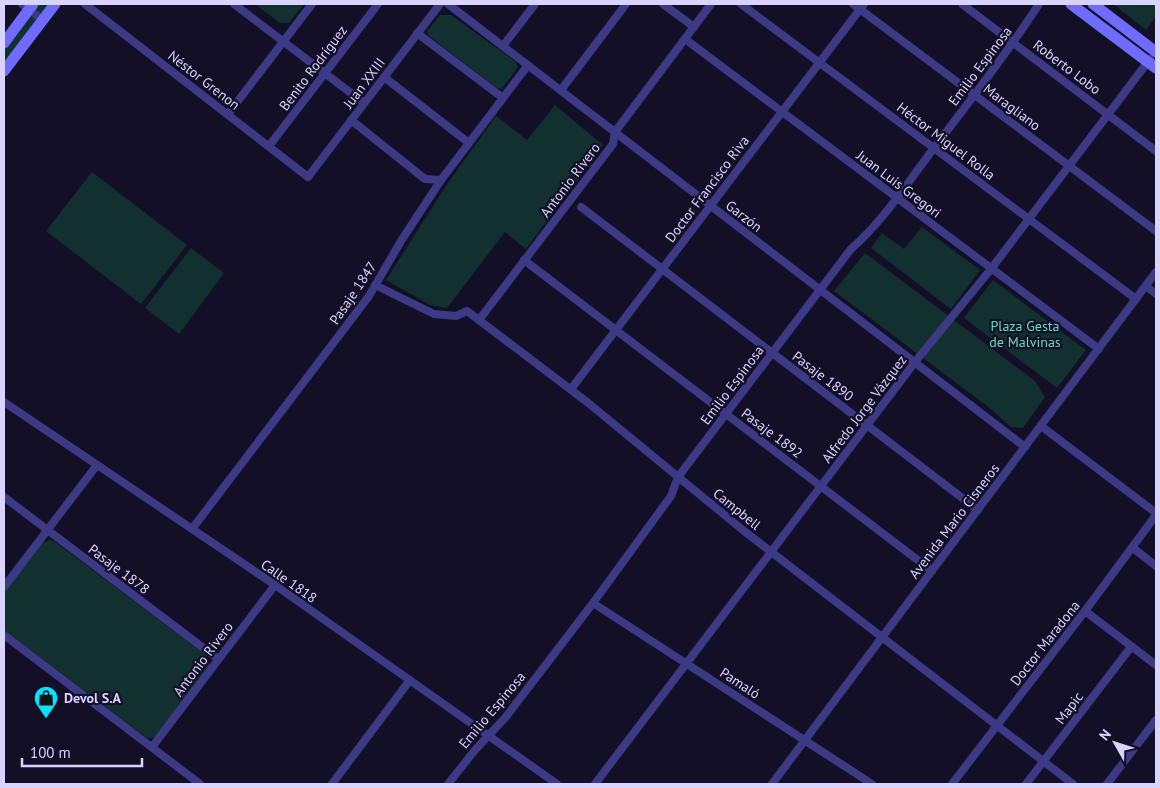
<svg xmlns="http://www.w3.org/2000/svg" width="1160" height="788" font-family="'PT Sans',sans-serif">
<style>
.green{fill:#12302f}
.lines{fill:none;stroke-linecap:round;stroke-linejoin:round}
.street{stroke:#3d3a85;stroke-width:8}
.secondary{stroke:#6f6bff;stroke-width:11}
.labels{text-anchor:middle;stroke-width:4.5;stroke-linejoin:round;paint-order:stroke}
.street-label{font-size:14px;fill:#d9d4ff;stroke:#130f26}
.park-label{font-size:14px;fill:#5fe0c0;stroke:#130f26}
.poi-label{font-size:14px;font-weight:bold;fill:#d9d4ff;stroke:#130f26;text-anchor:start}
</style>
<rect width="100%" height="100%" fill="#130f26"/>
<g class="green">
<path d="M33 4H55L4 71V43Z"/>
<path d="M255 4H304L289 23H280Z"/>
<path d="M1113 4H1156V16L1146 30Z"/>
<path d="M440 15H451L516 62 518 67 502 89 497 88 429 36 427 31Z"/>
<path d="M555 105 603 145 526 249 505 232 447 308 430 305 386 280 447 184 496 116 527 140Z"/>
<path d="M92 172 187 245 141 304 46 231Z"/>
<path d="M922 227 980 270 951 309 871 248 882 233 904 249Z"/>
<path d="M191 248 224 273 179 334 145 308Z"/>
<path d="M865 253 1035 381 1045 397 1023 428 1011 427 987 406 834 291Z"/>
<path d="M993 280 1086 350 1057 388 964 318Z"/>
<path d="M49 540 54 541 206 655 210 665 154 738H147L4 630V593L41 544Z"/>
</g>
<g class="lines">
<g class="street">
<path d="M22 4 43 20"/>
<path d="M85 4 308 177 440 4"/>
<path d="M234 4 364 103"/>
<path d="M448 4 1025 447"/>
<path d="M663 4 694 27"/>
<path d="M741 4 1136 299"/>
<path d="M853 4 1156 231"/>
<path d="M962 4 1156 151"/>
<path d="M417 33 503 98"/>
<path d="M685 39 1099 349"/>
<path d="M503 46 535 4"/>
<path d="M384 77 469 143"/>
<path d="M561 90 626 4"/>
<path d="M228 114 312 4"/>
<path d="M351 120 425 179 441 180"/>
<path d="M269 146 378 4"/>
<path d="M581 207 978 510"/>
<path d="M524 260 932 571"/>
<path d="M375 285 434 314 456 316 467 311 587 402 744 531 1073 784"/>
<path d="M1146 286 1156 294"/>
<path d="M479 320 613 144 615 132 711 4"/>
<path d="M571 389 864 4"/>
<path d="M4 402 275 585 557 784"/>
<path d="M1041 426 1156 513"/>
<path d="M4 497 218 659"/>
<path d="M192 529 369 296 401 241 441 180 528 65"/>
<path d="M1133 548 1156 566"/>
<path d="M4 587 97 465"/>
<path d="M593 603 872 784"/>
<path d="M1085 611 1156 665"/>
<path d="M4 635 200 784"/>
<path d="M152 747 275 585"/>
<path d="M332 784 410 680"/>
<path d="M448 784 475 750 505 718 593 603 671 496 678 477 851 249C883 221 906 185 931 152 968 103 1006 55 1039 4"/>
<path d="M595 784 915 362 991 269 1150 59"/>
<path d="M772 784 1156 272"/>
<path d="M952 784 1085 611 1156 515"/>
<path d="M1026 784 1131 647"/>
<path d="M1107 784 1156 720"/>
</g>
<g class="secondary">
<path d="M1071 4 1156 68"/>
<path d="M1093 4 1156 52"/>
<path d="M4 43 33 4"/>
<path d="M4 71 55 4"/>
</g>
</g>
<defs>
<symbol id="shop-pin" viewBox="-11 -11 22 30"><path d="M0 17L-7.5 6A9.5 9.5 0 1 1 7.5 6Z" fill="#00e5ff" stroke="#130f26"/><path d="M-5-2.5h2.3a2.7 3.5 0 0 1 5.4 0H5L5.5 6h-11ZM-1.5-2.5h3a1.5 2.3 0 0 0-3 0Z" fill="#111"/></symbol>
</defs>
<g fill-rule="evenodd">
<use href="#shop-pin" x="32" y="684" width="28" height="38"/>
</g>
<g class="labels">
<g class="street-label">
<text transform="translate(980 66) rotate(-53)" y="5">Emilio Espinosa</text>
<text transform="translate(1067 67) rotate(37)" y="5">Roberto Lobo</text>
<text transform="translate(313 68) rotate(-53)" y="5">Benito Rodríguez</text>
<text transform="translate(204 80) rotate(38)" y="5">Néstor Grenon</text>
<text transform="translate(364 83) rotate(-53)" y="5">Juan XXIII</text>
<text transform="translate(1012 107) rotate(37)" y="5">Maragliano</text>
<text transform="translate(946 141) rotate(37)" y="5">Héctor Miguel Rolla</text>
<text transform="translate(570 180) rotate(-53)" y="5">Antonio Rivero</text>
<text transform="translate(899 184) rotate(37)" y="5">Juan Luis Gregori</text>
<text transform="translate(707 189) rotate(-53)" y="5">Doctor Francisco Riva</text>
<text transform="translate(744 216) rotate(38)" y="5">Garzón</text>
<text transform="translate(353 293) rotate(-56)" y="5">Pasaje 1847</text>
<text transform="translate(823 376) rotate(37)" y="5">Pasaje 1890</text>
<text transform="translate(732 385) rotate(-53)" y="5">Emilio Espinosa</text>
<text transform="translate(864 409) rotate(-53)" y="5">Alfredo Jorge Vázquez</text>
<text transform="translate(772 433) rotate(37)" y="5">Pasaje 1892</text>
<text transform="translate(737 509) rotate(39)" y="5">Campbell</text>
<text transform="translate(954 521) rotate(-53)" y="5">Avenida Mario Cisneros</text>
<text transform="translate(119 569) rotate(37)" y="5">Pasaje 1878</text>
<text transform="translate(289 581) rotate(35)" y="5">Calle 1818</text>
<text transform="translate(1045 643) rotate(-52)" y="5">Doctor Maradona</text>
<text transform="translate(203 659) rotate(-53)" y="5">Antonio Rivero</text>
<text transform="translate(740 683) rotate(33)" y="5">Pamaló</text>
<text transform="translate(1069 708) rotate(-53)" y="5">Mapic</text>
<text transform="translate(492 710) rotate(-50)" y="5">Emilio Espinosa</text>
</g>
<g class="park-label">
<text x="1025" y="331">Plaza Gesta<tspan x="1025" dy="16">de Malvinas</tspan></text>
</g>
<g class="poi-label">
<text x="64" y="703">Devol S.A</text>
</g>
</g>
<rect width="1160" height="788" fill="none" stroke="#d9d4ff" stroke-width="10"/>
<g transform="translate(1115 743) rotate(309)" stroke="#130f26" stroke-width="4" paint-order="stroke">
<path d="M0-4L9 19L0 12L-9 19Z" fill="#d9d4ff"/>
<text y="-8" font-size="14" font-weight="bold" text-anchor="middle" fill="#d9d4ff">N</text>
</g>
<path d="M22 758v8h120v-8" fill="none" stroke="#d9d4ff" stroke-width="2.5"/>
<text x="30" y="758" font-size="15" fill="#d9d4ff" stroke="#130f26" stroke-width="4" paint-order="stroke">100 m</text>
</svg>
